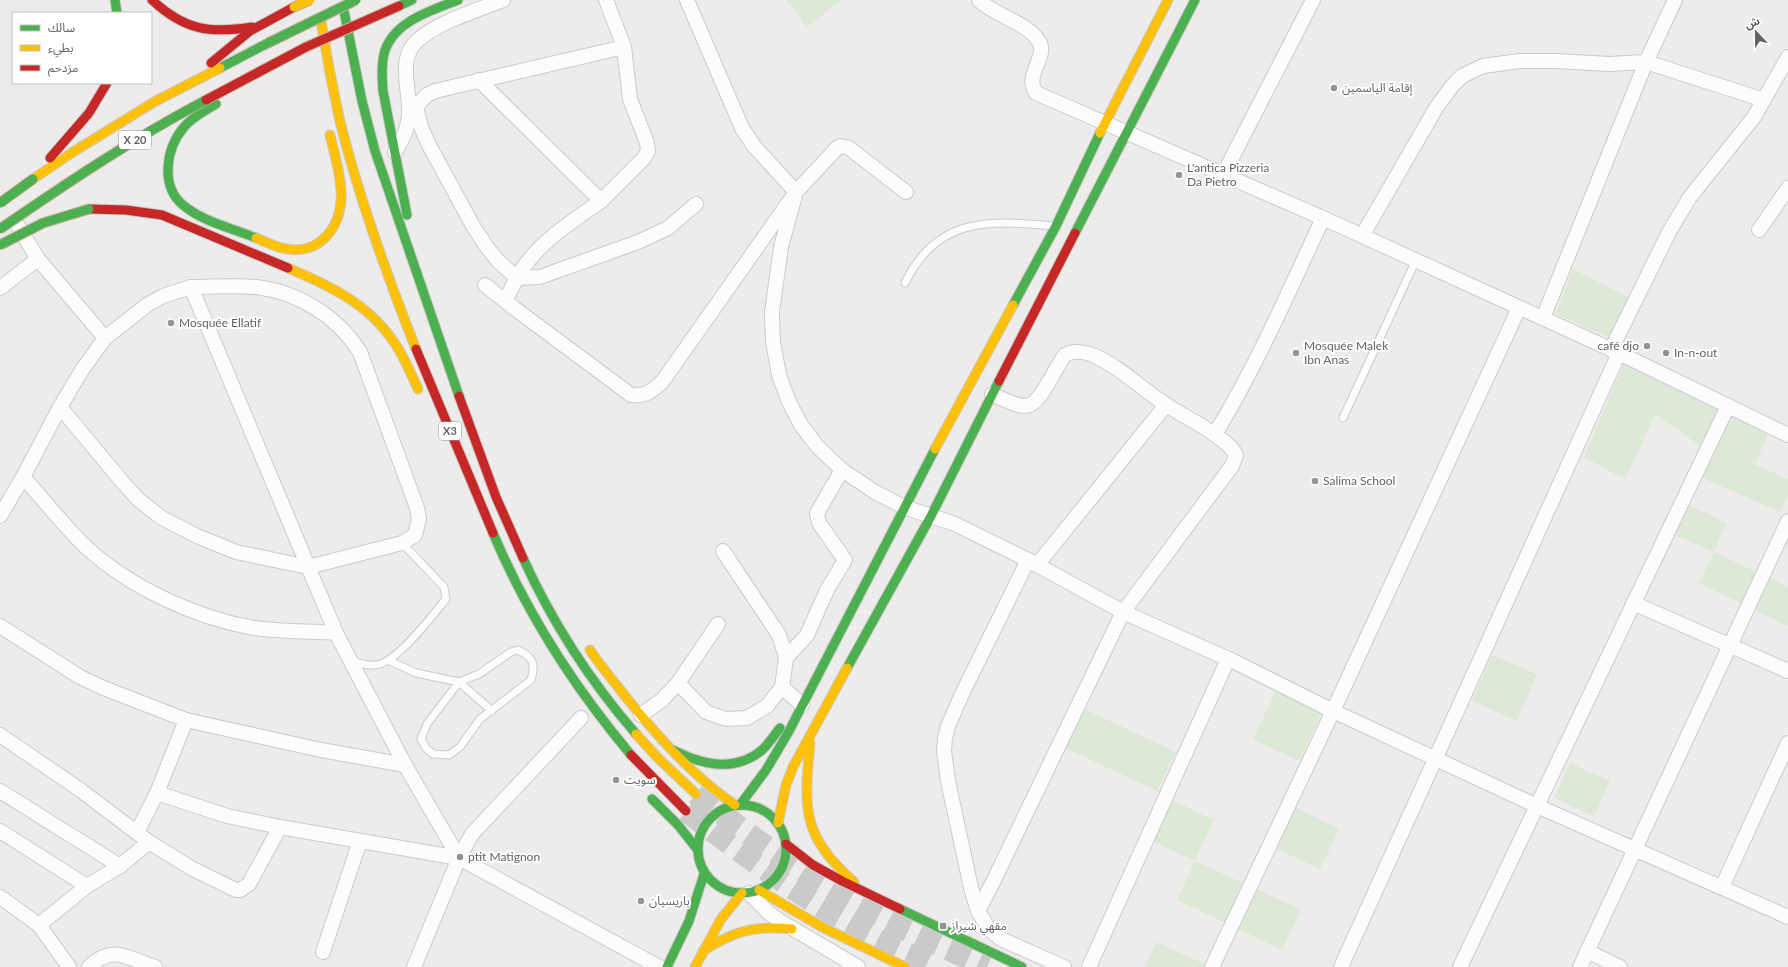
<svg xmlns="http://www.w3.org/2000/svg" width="1788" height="967" font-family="Lato,'Noto Sans Arabic',sans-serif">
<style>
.green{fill:#dce9d6}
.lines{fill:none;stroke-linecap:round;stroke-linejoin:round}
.highway-tunnel{stroke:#cacac9;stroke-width:22;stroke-dasharray:22 11;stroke-linecap:butt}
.lane-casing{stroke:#cbcaca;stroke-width:9}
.street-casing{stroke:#cbcaca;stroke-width:16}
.fast-casing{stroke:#cacaca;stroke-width:11}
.slow-casing{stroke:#cacaca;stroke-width:11}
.jam-casing{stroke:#cacaca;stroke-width:11}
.lane{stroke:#fcfcfc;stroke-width:7}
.street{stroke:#fcfcfc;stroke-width:14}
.fast{stroke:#4caf50;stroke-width:9}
.slow{stroke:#ffc107;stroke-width:9}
.jam{stroke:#c62828;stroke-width:9}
.fast-bridge-casing{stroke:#c5ac98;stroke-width:11;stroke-linecap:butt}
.slow-bridge-casing{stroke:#c5ac98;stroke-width:11;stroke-linecap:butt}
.jam-bridge-casing{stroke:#c5ac98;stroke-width:11;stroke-linecap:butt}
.fast-bridge{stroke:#4caf50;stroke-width:9}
.slow-bridge{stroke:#ffc107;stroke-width:9}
.jam-bridge{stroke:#c62828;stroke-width:9}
.poi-dot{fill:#919495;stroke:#fff;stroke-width:1.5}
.labels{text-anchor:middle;stroke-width:4;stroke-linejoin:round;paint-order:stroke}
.shield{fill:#fff;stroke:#8f9395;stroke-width:1}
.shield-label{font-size:11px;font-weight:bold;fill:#5f6567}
.poi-label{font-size:12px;fill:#5f6567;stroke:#fff;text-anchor:start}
</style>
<rect width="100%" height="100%" fill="#eeecea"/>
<g class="green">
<path d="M786 0H842L807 27Z"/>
<path d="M1573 269 1630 298 1609 337 1556 314Z"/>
<path d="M1624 363 1770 428 1755 465 1788 479V495L1780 512 1689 472 1700 446 1655 414 1625 480 1584 457Z"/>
<path d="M1687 504 1727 523 1714 552 1788 587V626L1699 583 1714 552 1673 534Z"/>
<path d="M1492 655 1537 674 1517 721 1472 701Z"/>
<path d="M1276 691 1322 713 1299 761 1253 739Z"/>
<path d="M1082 708 1176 752 1157 791 1063 747Z"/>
<path d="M1570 763 1610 781 1594 816 1554 798Z"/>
<path d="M1170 799 1214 820 1195 861 1302 910 1282 950 1177 900 1195 861 1150 840Z"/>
<path d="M1295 807 1339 829 1320 869 1275 848Z"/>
<path d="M1156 942 1211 967H1145Z"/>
</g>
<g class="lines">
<g class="highway-tunnel">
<path d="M696 794C751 837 807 877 869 911 907 932 948 949 987 967"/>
<path d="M686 811C742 854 800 897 862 931 887 945 912 956 937 967"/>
</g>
<defs>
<g id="lane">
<path d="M905 283C937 216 991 220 1054 226"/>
<path d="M1343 418 1416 260"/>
<path d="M518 650C533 657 536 664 531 680L480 719 460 747 449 755 433 754 426 748 421 739 427 724 459 682 479 674 511 652Z"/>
<path d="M351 661C358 662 367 666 375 665 395 665 433 615 446 599L444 587 402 543"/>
<path d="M390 661 416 673 459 682 492 711"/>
</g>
<g id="street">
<path d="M979 0C995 16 1026 22 1038 40 1050 56 1023 74 1036 93L1323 218 1619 353 1788 435"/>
<path d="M624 47 435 91 427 95 418 104 417 111 421 127 429 145 473 226 486 246 498 261 517 278 540 277 638 242 668 228 696 204"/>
<path d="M479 80 601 201 644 158 648 151 647 143 630 99 624 47 606 0"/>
<path d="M395 152C402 140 408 129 409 115 411 92 396 58 418 40 440 21 476 11 503 0"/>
<path d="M1223 175 1313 0"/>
<path d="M906 192 849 148 841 146 837 148 796 192 781 247 772 312 773 342 779 375 789 402 801 425 817 446 842 470 875 492 904 507 955 524 1028 560 1123 612 1233 661 1333 711 1537 806 1788 917"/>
<path d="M18 226 38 259 105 338"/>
<path d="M1759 230 1788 188"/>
<path d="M1362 236 1436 108 1452 86 1462 76 1483 66 1520 61H1556L1609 64 1646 62 1764 100"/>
<path d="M485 285 514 308 631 395C644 397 652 391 662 382L796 192 754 146 742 128 687 0"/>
<path d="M0 288 38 259"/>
<path d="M505 301C511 290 516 278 523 268 542 240 573 221 601 201"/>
<path d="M1543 318 1646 62 1675 0"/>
<path d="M1611 350 1669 232 1690 197 1754 117 1788 57"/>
<path d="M992 394C1001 398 1013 405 1024 406 1040 408 1055 367 1065 355 1074 350 1086 352 1095 356 1120 367 1142 389 1165 404 1181 415 1199 423 1214 434 1222 440 1232 446 1236 455L1232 466 1123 612 993 882 978 911 989 929 1001 939 1064 967"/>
<path d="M60 407 125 485 140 501 162 518 197 536 236 552 308 567 402 543 415 535 419 519 417 508 360 352C337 316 298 292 256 287 234 285 212 287 191 287"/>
<path d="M1215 434C1257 365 1289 291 1323 218"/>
<path d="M23 477C44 500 63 525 86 547 129 587 196 618 254 628 280 632 309 631 336 633"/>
<path d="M0 516 23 477 60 407 82 370 105 338 147 305 163 296 191 287 336 633 405 765 459 858 414 967"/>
<path d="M1037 565 1166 405"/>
<path d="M1633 603 1788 671"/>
<path d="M0 626 80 677 106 689 186 720 321 750 405 765"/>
<path d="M786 658 807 635 827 590 845 560 819 523 817 513 842 470"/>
<path d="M678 683 706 712 726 719 747 718 767 706 782 687 786 658 779 635 723 551"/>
<path d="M782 687 802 705"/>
<path d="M641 715 662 700 678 683 718 624"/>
<path d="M0 735 79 789 149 842 191 868 236 890H240L249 884 280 827 459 858 659 967"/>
<path d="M0 791 120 866"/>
<path d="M157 793 186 720"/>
<path d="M0 831 87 886"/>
<path d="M137 832 157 793 227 816 280 827"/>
<path d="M459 858 472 834 581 718"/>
<path d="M1722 887 1788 743"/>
<path d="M749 893 769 913 780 921 858 967"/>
<path d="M0 897 39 925 69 967"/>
<path d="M978 911 971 888 948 781 944 751 945 738 948 726 962 694 1028 560"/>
<path d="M39 925 87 886 120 866 149 842"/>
<path d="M1587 951 1620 967"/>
<path d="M323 952 360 841"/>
<path d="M89 967C112 944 128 958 155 967"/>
<path d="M1089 967 1228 659"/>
<path d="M1212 967 1333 711 1519 308"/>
<path d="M1341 967 1619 353"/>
<path d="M1460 967 1728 406"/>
<path d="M1580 967 1788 521"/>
</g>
<g id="fast">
<path d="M115 0 117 13"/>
<path d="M399 6 412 0"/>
<path d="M344 11 362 101 375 151 459 396"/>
<path d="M220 68 268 43"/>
<path d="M216 104C205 111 192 117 184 127 166 148 160 186 183 205 203 222 232 228 256 238"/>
<path d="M407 215 383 91C382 79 381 66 384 54 392 22 430 11 458 0"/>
<path d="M1075 233 1195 0"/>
<path d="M1013 305 1056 226 1100 133"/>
<path d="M493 533C527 614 574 687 631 755"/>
<path d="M523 558C552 622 590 681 636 734"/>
<path d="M847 668 931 516 999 381"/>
<path d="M673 750C702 765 735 773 762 750 769 744 774 735 780 728"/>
<path d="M652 799 678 825 697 849"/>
<circle cx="742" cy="849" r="44"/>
<path d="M740 805 766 770 788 733 935 449"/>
<path d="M900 909 1022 967"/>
<path d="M667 967 689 921 704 874"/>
</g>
<g id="slow">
<path d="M321 21C326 53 332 85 339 117 358 196 386 273 416 349"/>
<path d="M1100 133 1168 0"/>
<path d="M33 179 73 152 154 102 220 68"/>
<path d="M256 238C264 241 273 246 282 248 320 258 344 225 341 190 340 171 334 153 330 135"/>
<path d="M288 268C333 287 373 306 399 350 406 362 412 376 418 389"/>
<path d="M935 449 1013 305"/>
<path d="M590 650C602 668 616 684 629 701 661 740 693 776 735 805"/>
<path d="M636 734 658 758 696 794"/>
<path d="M810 743C804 808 801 835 854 882"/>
<path d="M778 823 786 785 793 767 847 668"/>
<path d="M759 890 822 927 905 967"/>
<path d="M703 951C733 931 756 925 792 929"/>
<path d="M695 967 721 919 742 893"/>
</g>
<g id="jam">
<path d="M152 0C184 30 210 34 252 27"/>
<path d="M211 63 250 31 294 7"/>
<path d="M50 158 89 113 107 83"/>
<path d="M89 209 126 210 162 215 288 268"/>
<path d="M416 349 493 533"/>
<path d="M999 381 1075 233"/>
<path d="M459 396 496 497 523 558"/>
<path d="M631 755 686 811"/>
<path d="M786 844 813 865 842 881 900 909"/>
</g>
</defs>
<use href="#lane" class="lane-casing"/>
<use href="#street" class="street-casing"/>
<use href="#fast" class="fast-casing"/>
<use href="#slow" class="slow-casing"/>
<use href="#jam" class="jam-casing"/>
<use href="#lane" class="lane"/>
<use href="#street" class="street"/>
<use href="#fast" class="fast"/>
<use href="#slow" class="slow"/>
<use href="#jam" class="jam"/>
<defs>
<g id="fast-bridge">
<path d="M268 43 356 0"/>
<path d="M0 203 33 179"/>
<path d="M0 229C67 183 134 138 206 100"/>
<path d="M0 245 43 223 89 209"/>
</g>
<path id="slow-bridge" d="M294 7 310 0"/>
<path id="jam-bridge" d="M206 100 306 47 399 6"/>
</defs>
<use href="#fast-bridge" class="fast-bridge-casing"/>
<use href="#slow-bridge" class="slow-bridge-casing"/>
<use href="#jam-bridge" class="jam-bridge-casing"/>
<use href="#fast-bridge" class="fast-bridge"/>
<use href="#slow-bridge" class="slow-bridge"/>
<use href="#jam-bridge" class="jam-bridge"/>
</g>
<g class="poi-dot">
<circle cx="1334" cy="88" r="4"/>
<circle cx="1179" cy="175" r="4"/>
<circle cx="171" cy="323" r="4"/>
<circle cx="1647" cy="346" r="4"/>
<circle cx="1296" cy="353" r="4"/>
<circle cx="1666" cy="353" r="4"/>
<circle cx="1315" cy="481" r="4"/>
<circle cx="616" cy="780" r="4"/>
<circle cx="460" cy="857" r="4"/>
<circle cx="641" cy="901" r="4"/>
<rect x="939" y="922" width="8" height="8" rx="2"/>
</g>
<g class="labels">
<g class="shield">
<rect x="119" y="131" width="32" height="18" rx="3"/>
<rect x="439" y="422" width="22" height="18" rx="3"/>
</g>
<g class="shield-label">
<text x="135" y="144">X 20</text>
<text x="450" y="435">X3</text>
</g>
<g class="poi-label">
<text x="1342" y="92">إقامة الياسمين</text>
<text x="1187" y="172">L'antica Pizzeria<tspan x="1187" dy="14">Da Pietro</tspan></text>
<text x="179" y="327">Mosquée Ellatif</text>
<text x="1304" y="350">Mosquée Malek<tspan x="1304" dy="14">Ibn Anas</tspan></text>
<text x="1639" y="350" text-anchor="end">café djo</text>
<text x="1674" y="357">In-n-out</text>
<text x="1323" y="485">Salima School</text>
<text x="624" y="784">سويت</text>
<text x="468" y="861">ptit Matignon</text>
<text x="649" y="905">باريسيان</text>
<text x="951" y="930">مقهي شيراز</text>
</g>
</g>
<rect x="12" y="12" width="140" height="72" fill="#ffffff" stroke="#bfc1c2"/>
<rect x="20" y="25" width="20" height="6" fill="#4caf50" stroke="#bfc1c2"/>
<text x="48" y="32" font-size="12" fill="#5f6567">سالك</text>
<rect x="20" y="45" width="20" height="6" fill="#ffc107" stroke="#bfc1c2"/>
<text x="48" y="52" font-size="12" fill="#5f6567">بطيء</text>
<rect x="20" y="65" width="20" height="6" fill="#c62828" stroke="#bfc1c2"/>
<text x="48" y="72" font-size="12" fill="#5f6567">مزدحم</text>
<g transform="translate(1756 32) rotate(338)" stroke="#ffffff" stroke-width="3" paint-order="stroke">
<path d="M0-3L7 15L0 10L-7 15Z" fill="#5f6567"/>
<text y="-6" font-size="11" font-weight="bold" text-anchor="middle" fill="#5f6567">ش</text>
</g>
</svg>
